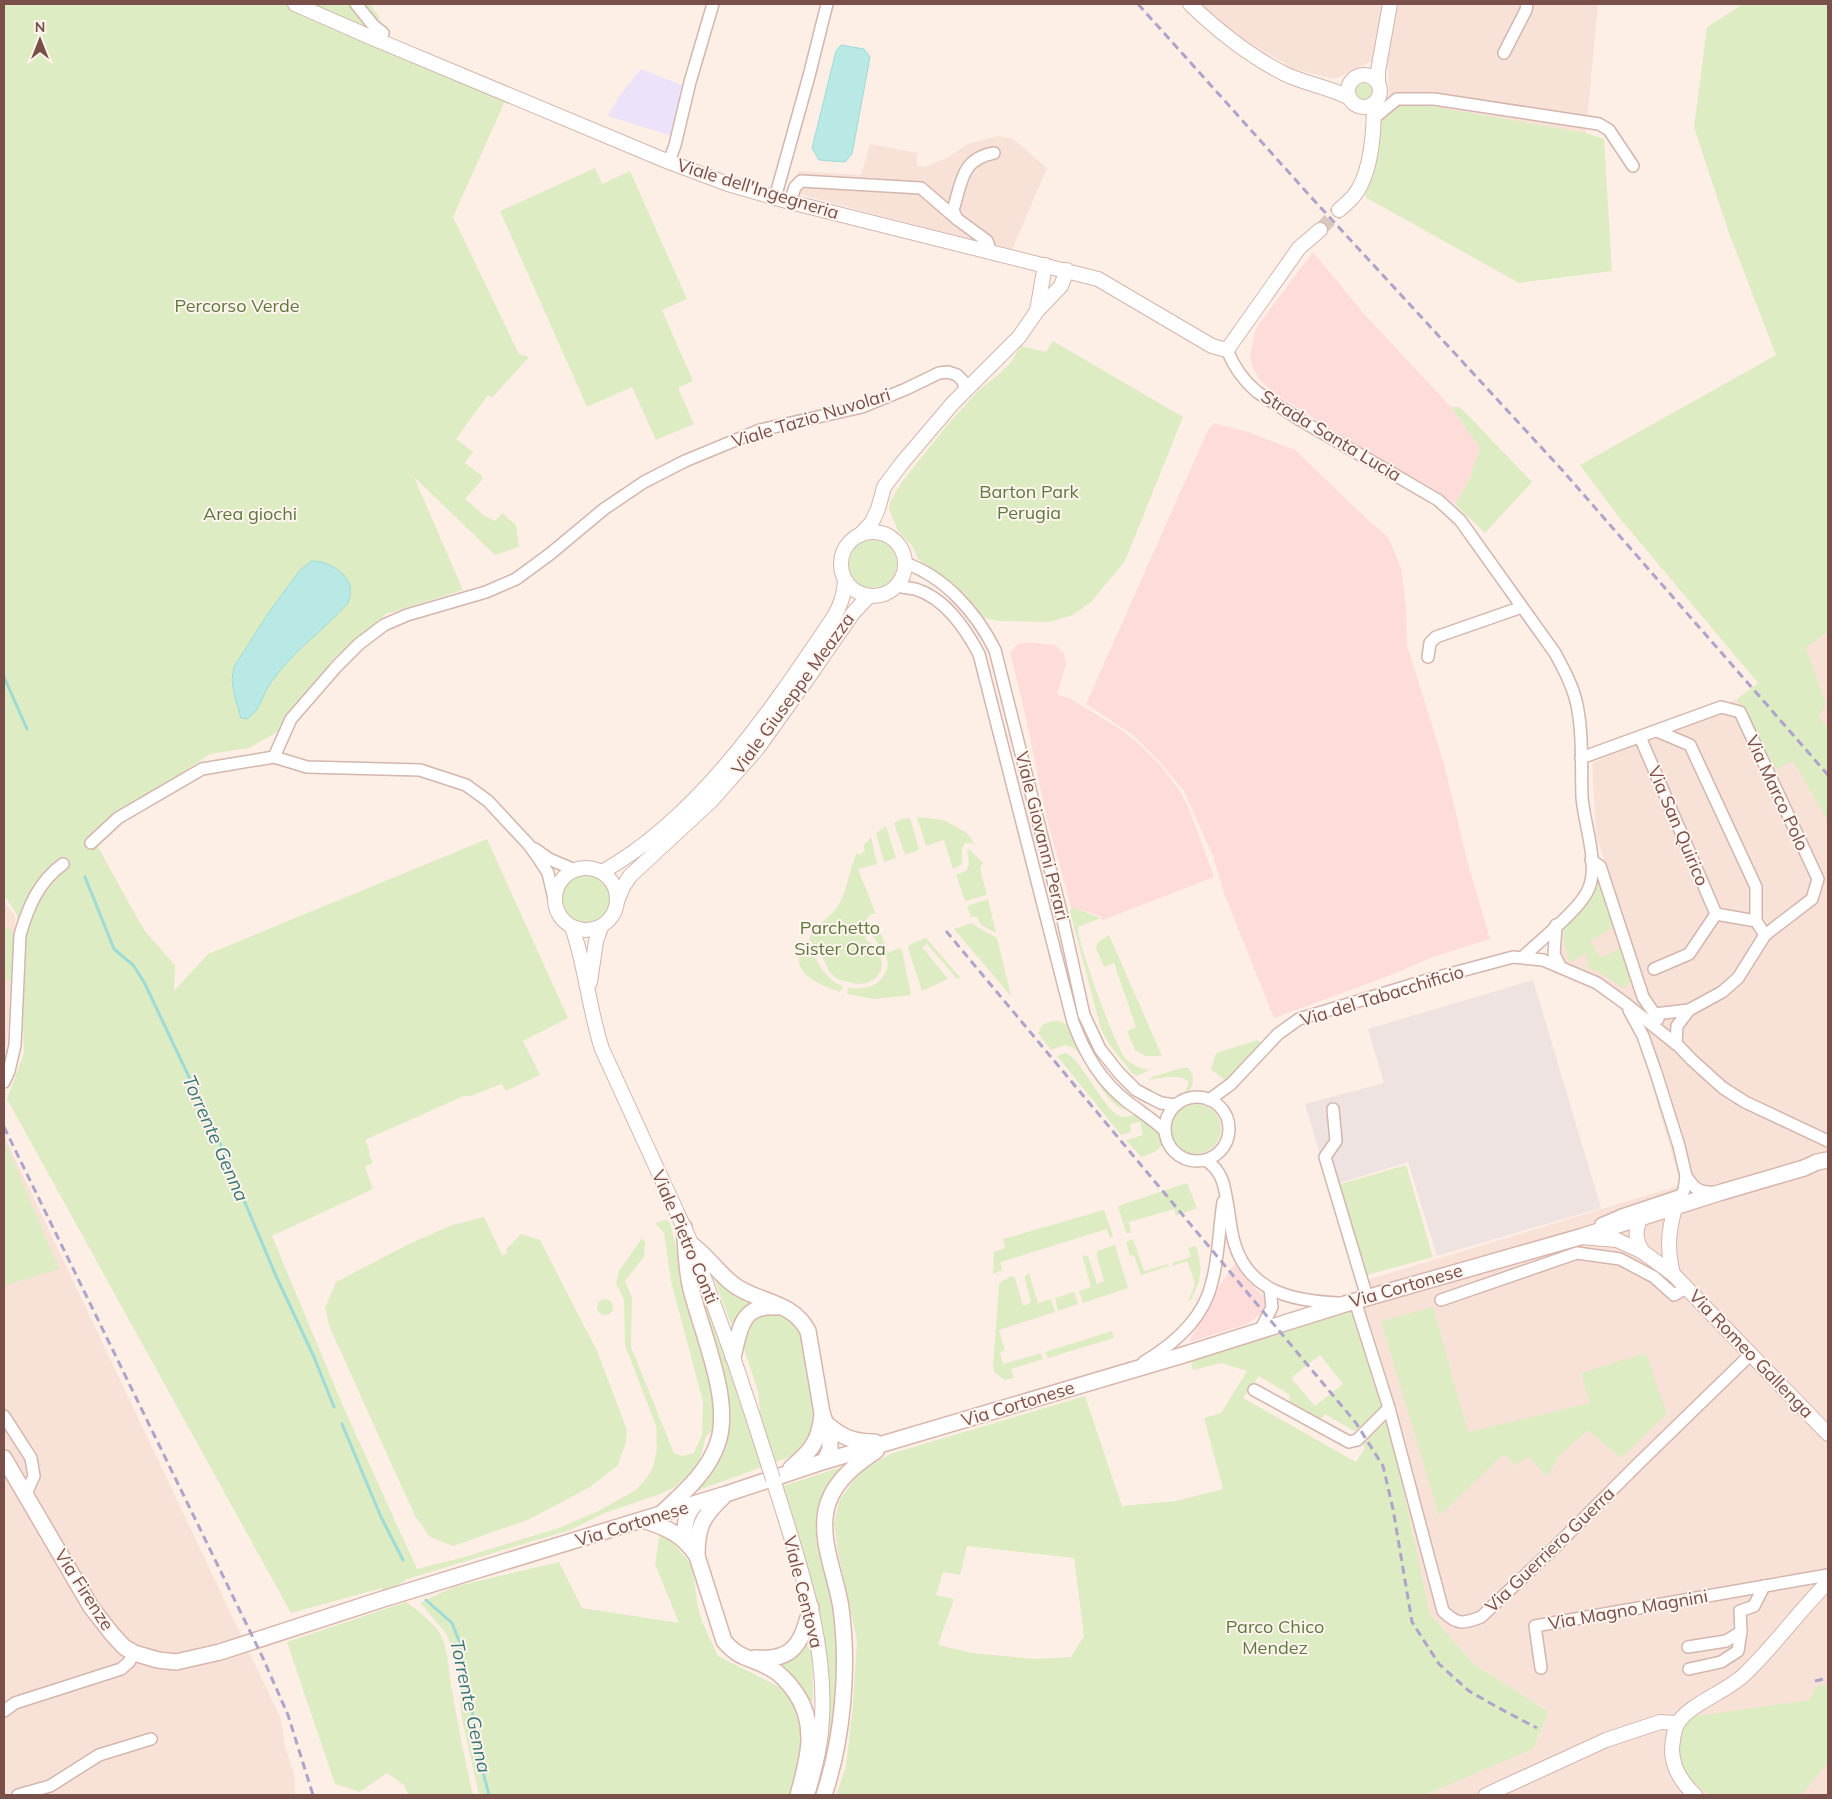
<svg xmlns="http://www.w3.org/2000/svg" width="1832" height="1799" font-family="Mulish,sans-serif">
<style>
.residential{fill:#f8e2d7}
.commercial{fill:#fedcd9}
.industrial{fill:#eee3e0}
.education{fill:#ece3fa}
.green{fill:#deecc3;fill-rule:evenodd}
.water{fill:#b9e9e4;stroke:#9fdbd6}
.lines{fill:none;stroke-linecap:round;stroke-linejoin:round}
.stream{stroke:#9fdbd6;stroke-width:3}
.tertiary-tunnel{stroke:#dcc7bf;stroke-width:14;stroke-dasharray:14 7;stroke-linecap:butt}
.minor-casing{stroke:#d3b6ae;stroke-width:14}
.tertiary-casing{stroke:#d3b6ae;stroke-width:16}
.secondary-casing{stroke:#d8b6ad;stroke-width:18}
.minor{stroke:#fff;stroke-width:11}
.tertiary{stroke:#fff;stroke-width:14}
.secondary{stroke:#fff;stroke-width:15}
.rail{stroke:#aea3c8;stroke-width:3;stroke-dasharray:8 5;stroke-linecap:butt}
.tertiary-bridge-casing{stroke:#d3b6ae;stroke-width:16;stroke-linecap:butt}
.tertiary-bridge{stroke:#fff;stroke-width:14}
.labels{text-anchor:middle;stroke-width:4;stroke-linejoin:round;paint-order:stroke}
.street-label{font-size:18px;fill:#794f49;stroke:#fff4ee}
.park-label{font-size:18px;fill:#5e793d;stroke:#fff4ee}
.water-label{font-size:19px;font-style:italic;fill:#397773;stroke:#fff4ee}
</style>
<rect width="100%" height="100%" fill="#fdefe6"/>
<g class="residential">
<path d="M1200 4H1598L1586 133 1389 99 1388 68 1370 62 1335 79 1294 69 1218 24Z"/>
<path d="M998 136 1013 139 1047 168 1012 250 791 192 798 171 861 175 870 144 917 153V166L925 167 947 158 968 144Z"/>
<path d="M1828 632V1795H1425L1533 1749 1549 1712 1474 1664 1430 1614 1391 1432 1352 1308 1367 1280 1681 1185 1627 999 1567 966 1559 949V928L1608 870 1596 836 1592 763 1737 699Z"/>
<path d="M4 902 15 916 17 968 4 1060Z"/>
<path d="M4 1135 281 1719 285 1746 295 1777V1794L261 1795H4Z"/>
</g>
<g class="commercial">
<path d="M1313 252 1365 315 1451 407 1480 448 1469 480 1455 504 1436 490 1388 464 1275 394 1260 380 1253 368 1250 355 1256 328Z"/>
<path d="M1214 423 1248 432 1295 450 1367 519 1388 537 1401 568 1406 605 1407 645 1444 764 1468 864 1490 939 1436 956 1388 976 1274 1018 1224 893 1213 856 1184 791 1160 762 1133 735 1086 704 1208 430Z"/>
<path d="M1027 642 1055 645 1064 653 1066 664 1057 694 1071 699 1120 729 1139 744 1161 766 1179 790 1188 806 1214 877 1103 920 1100 916 1071 907 1046 815 1024 709 1010 652 1018 644Z"/>
<path d="M1235 1264 1244 1277 1265 1298 1266 1304 1263 1312 1247 1324 1189 1342 1219 1286Z"/>
</g>
<path class="industrial" d="M1533 980 1601 1208 1437 1256 1408 1162 1337 1184 1354 1269 1305 1104 1384 1083 1368 1029Z"/>
<path class="education" d="M641 69 684 86 672 136 608 116 618 98Z"/>
<g class="green">
<path d="M4 4H283L337 30 505 101 453 217 519 354 529 357 492 398 488 395 456 439 473 452 465 463 482 476V480L465 499 485 516 495 521 502 513 516 525 519 547 495 555 414 477 463 590 386 614 333 659 279 731 249 748 210 754 134 805 94 840 144 930 175 965 174 991 208 954 487 839 568 1018 523 1041 540 1075 506 1091 501 1084 471 1096H464L365 1140 370 1152 369 1154 373 1163 365 1167 373 1189 272 1236 343 1406 417 1569 464 1557 559 1528 598 1511 636 1490 648 1476 653 1467 657 1448 656 1426 625 1345 624 1300 616 1283 619 1271 642 1238 645 1242 644 1257 625 1281 632 1298 631 1347 674 1453 682 1456 694 1453 702 1435 703 1402 671 1281 664 1233 655 1223 666 1220 670 1223 714 1395 718 1426 706 1436 701 1455 693 1472 673 1488 663 1493 605 1513 570 1530 407 1579 384 1594 382 1588 291 1613 7 1099 24 1053 22 1000V955L17 915 4 895Z"/>
<path d="M309 4H369L380 17 371 30Z"/>
<path d="M1743 4H1828V632L1806 648 1826 704 1819 717 1828 728V821L1793 761 1776 769 1737 699 1758 683 1622 521 1580 465 1776 355 1729 233 1694 127 1707 27Z"/>
<circle cx="1364" cy="91" r="8"/>
<path d="M1401 101 1586 133 1604 139 1612 271 1519 283 1365 197 1382 117Z"/>
<path d="M595 168 602 184 630 171 687 299 662 310 693 381 678 388 694 424 656 440 632 387 587 407 500 211Z"/>
<path d="M1053 341 1183 417 1125 561 1091 602 1073 615 1049 622 998 621 985 618 976 610 964 593 918 559 913 547 898 531 889 509 890 502 901 483 949 423 978 391 999 374 1010 363 1021 346 1046 352Z"/>
<path d="M1451 407H1460L1532 482 1485 533 1455 504 1469 480 1480 448Z"/>
<circle cx="873" cy="564" r="24"/>
<path d="M917 817 944 820 967 833 976 846 971 843H965L962 848V864L953 869 944 840 926 846Z"/>
<path d="M910 818 919 850 905 855 894 823 902 819Z"/>
<path d="M886 826 896 858 884 862 876 833Z"/>
<path d="M871 837 877 864 858 869 876 914H870L862 927 866 940 877 947 882 962 881 971 876 978 867 983 857 984 837 979 828 970 822 956 809 939C814 926 826 921 835 910 848 893 848 871 857 853L861 855 865 850 863 846Z"/>
<path d="M969 849 983 863 980 869 987 895 965 901 956 875 966 871 969 864 967 852Z"/>
<circle cx="585" cy="899" r="25"/>
<path d="M1599 880 1616 926 1590 941 1601 958 1623 947 1632 981 1623 988 1595 970 1587 968 1589 962 1585 953 1572 962 1569 960 1563 940 1564 929 1587 905Z"/>
<path d="M988 899 996 933 981 925 977 917H971L967 906Z"/>
<path d="M1071 907 1101 918 1078 927C1076 940 1116 1048 1125 1058 1132 1065 1140 1068 1149 1070L1137 1076 1132 1073 1109 1044 1101 1029 1070 912Z"/>
<path d="M877 923 888 953 899 948 902 950 911 995 874 999 847 994 848 988C862 989 876 989 884 975 886 972 888 968 888 963 887 954 877 943 872 935Z"/>
<path d="M972 923 977 927 997 938 1011 996 954 929Z"/>
<path d="M10 927C18 939 14 968 12 982L4 979V930Z"/>
<path d="M1109 935 1162 1056H1145L1135 1050 1127 1031 1136 1027 1114 963 1104 967 1096 948 1098 942Z"/>
<path d="M926 938 960 977 957 979 927 944 922 947 948 979 922 991 908 948 909 945Z"/>
<path d="M809 947C818 962 825 980 843 986L840 992C823 986 792 975 800 951Z"/>
<path d="M1053 1021H1060L1067 1025 1078 1044 1129 1107 1127 1110C1105 1109 1089 1058 1073 1048 1071 1047 1068 1046 1066 1045L1051 1050 1038 1033 1043 1024Z"/>
<path d="M1258 1040 1261 1043V1047L1227 1082 1211 1069 1216 1053Z"/>
<path d="M1065 1053C1085 1060 1106 1120 1126 1117 1129 1117 1133 1114 1137 1113 1155 1128 1182 1146 1141 1157L1126 1140 1143 1135 1140 1122 1130 1124 1131 1132 1121 1135 1057 1056Z"/>
<path d="M1181 1068H1188C1195 1075 1195 1089 1185 1093L1189 1082C1179 1073 1160 1079 1148 1080L1152 1077Z"/>
<circle cx="1196" cy="1129" r="25"/>
<path d="M4 1139 59 1269 4 1286Z"/>
<path d="M1406 1165 1433 1257 1367 1275 1337 1185Z"/>
<path d="M1187 1183 1197 1208 1176 1216 1174 1209 1129 1222 1131 1233H1126L1118 1206Z"/>
<path d="M1104 1210 1113 1236 1110 1238 1107 1229 1001 1262 1002 1270 993 1274 994 1252 1005 1248 1003 1239Z"/>
<path d="M484 1217 502 1255 507 1253 506 1249 521 1234 540 1240 597 1351 627 1430 626 1442 618 1465 590 1487 530 1519 453 1546 430 1537 415 1516 330 1328 325 1308 336 1282 411 1243 452 1225Z"/>
<path d="M1133 1239 1144 1271 1168 1264 1169 1266 1141 1275 1134 1255 1130 1256 1126 1242Z"/>
<path d="M1115 1245 1128 1288 1083 1303 1079 1291 1091 1287 1082 1255 1088 1256 1097 1284 1104 1281 1097 1257V1251Z"/>
<path d="M1196 1246C1203 1269 1202 1279 1190 1301L1188 1300C1199 1282 1193 1279 1187 1261L1173 1266 1172 1263 1191 1257 1188 1248Z"/>
<path d="M692 1267 717 1330 757 1424 760 1412 758 1391 744 1349 745 1333 756 1315 774 1310 797 1325 802 1335 814 1412V1428L812 1437 795 1455 696 1491V1486L726 1437Z"/>
<path d="M712 1273 755 1302 734 1325 731 1324Z"/>
<path d="M1029 1273 1038 1303 1051 1299 1055 1312 999 1330 1005 1351 1000 1352 1003 1364 1041 1353 1043 1359 1011 1369 1014 1378 1005 1380 995 1373 993 1367 999 1285 1002 1281 1012 1276 1015 1278 1023 1306 1031 1303 1025 1279V1276Z"/>
<path d="M1074 1292 1078 1304 1058 1311 1055 1298Z"/>
<circle cx="605" cy="1307" r="8"/>
<path d="M1433 1307 1468 1432 1590 1403 1581 1373 1646 1353 1667 1414 1621 1458 1588 1430 1560 1455 1547 1477 1528 1456 1515 1466 1504 1454 1439 1516 1381 1321Z"/>
<path d="M1352 1308 1383 1406 1364 1425 1354 1431 1325 1414 1320 1420 1289 1401 1290 1395 1259 1376 1243 1398 1356 1462 1365 1448 1362 1443 1384 1420 1391 1432 1430 1614 1474 1664 1549 1712 1533 1749 1425 1795H836L846 1767 853 1704 857 1640 838 1552 834 1523 840 1499 860 1472 890 1454 1085 1396 1122 1506 1176 1501 1223 1489 1204 1418 1221 1413 1247 1371 1221 1363 1193 1370 1191 1363 1202 1356ZM1320 1355 1343 1384 1315 1406 1291 1378ZM967 1546 1074 1558 1084 1636 1071 1657 1036 1659 972 1653 938 1645 954 1599 936 1595 943 1572 960 1575Z"/>
<path d="M1112 1331 1114 1338 1048 1358 1045 1352Z"/>
<path d="M847 1465 825 1501 838 1649 837 1693 827 1765 819 1795H815C849 1685 816 1591 783 1486Z"/>
<path d="M660 1532 672 1542 692 1565 698 1608 703 1624 718 1656 787 1691 801 1722 804 1748 791 1795H479L461 1715 458 1664 446 1633 420 1603 453 1587 559 1562 582 1608 679 1623 655 1564Z"/>
<path d="M406 1602C416 1609 430 1620 438 1630 449 1647 448 1670 452 1690 458 1725 465 1760 473 1795H408L404 1785 387 1773 360 1792 335 1784 287 1642Z"/>
<path d="M807 1637 809 1638 812 1657 813 1699 812 1701H809L775 1665Z"/>
<path d="M1828 1684V1762L1802 1795H1709C1681 1776 1667 1746 1690 1717L1810 1700 1816 1687Z"/>
</g>
<g class="water">
<path d="M841 45 864 49 870 57 852 154 845 162 819 160 812 148 836 51Z"/>
<path d="M312 561C325 560 344 571 349 583 352 590 350 596 348 603 324 630 293 651 272 681 262 694 261 710 247 719L241 718 234 694 232 680 234 667 267 615 300 570Z"/>
</g>
<g class="lines">
<g class="stream">
<path d="M4 677 27 729"/>
<path d="M85 877 114 949 133 965 144 982 217 1136 276 1276 314 1357 334 1407"/>
<path d="M342 1424 381 1517 403 1560"/>
<path d="M426 1600 452 1623 460 1643 483 1772 489 1795"/>
</g>
<path class="tertiary-tunnel" d="M1320 230 1339 210"/>
<defs>
<g id="minor">
<path d="M356 4 373 25 383 33 379 41"/>
<path d="M1504 53 1526 10 1527 4"/>
<path d="M1374 118 1397 99H1434L1599 124 1609 130 1633 166"/>
<path d="M669 162 675 145 690 82 713 4"/>
<path d="M775 198 809 76 827 4"/>
<path d="M790 202 795 187 801 181 921 188 957 219 987 241 991 252"/>
<path d="M957 219 953 210C962 182 961 159 994 153"/>
<path d="M1227 350C1233 365 1244 381 1257 392L1302 421 1438 500 1460 520 1555 653C1564 670 1573 686 1577 705 1583 735 1581 766 1582 797 1584 824 1599 862 1589 888 1580 910 1541 939 1523 957"/>
<path d="M905 563C945 577 976 612 995 650L1063 920 1084 1015 1100 1049 1119 1073 1136 1090 1149 1097 1161 1103 1176 1105"/>
<path d="M896 586C902 587 909 588 915 589 945 598 965 628 979 654L1073 1022C1085 1054 1101 1082 1129 1103 1141 1112 1154 1120 1165 1131"/>
<path d="M1428 657 1430 643 1436 637 1522 607"/>
<path d="M1657 731 1690 745 1756 887V921L1765 935"/>
<path d="M1640 737 1716 914 1756 921"/>
<path d="M274 757 291 719 337 666 359 644 384 625 407 615 486 592 516 579 550 554 604 509 644 482 685 461 760 430 862 407 906 389 939 373 948 372 957 375 963 381 965 391"/>
<path d="M1581 758 1721 707 1740 712 1818 879 1812 899 1765 935 1738 978 1722 992 1689 1010 1655 1014"/>
<path d="M91 843 118 818 202 769 274 757 307 767 420 770 466 785 488 801 529 845 539 859 548 873 554 899"/>
<path d="M535 849 549 859 575 870"/>
<path d="M1591 860 1600 866 1643 997 1658 1019"/>
<path d="M1556 925 1554 954 1560 966"/>
<path d="M1654 969 1689 954 1716 914"/>
<path d="M1629 1010 1643 1036 1656 1073 1679 1146 1686 1176 1684 1190 1675 1208"/>
<path d="M1672 1039 1692 1060 1723 1088 1745 1102 1828 1141"/>
<path d="M1676 1044 1677 1026 1689 1010"/>
<path d="M4 1082 9 1071 15 1045 20 935C28 907 39 881 63 864"/>
<circle cx="1197" cy="1129" r="32"/>
<path d="M1209 1100 1231 1084 1278 1034 1299 1019 1431 979 1513 957 1543 960 1597 983 1626 1004 1676 1044"/>
<path d="M1333 1109 1336 1141 1325 1157 1367 1297"/>
<path d="M1206 1160C1224 1173 1224 1186 1228 1207 1230 1220 1231 1233 1235 1245 1250 1293 1295 1301 1338 1303"/>
<path d="M1686 1176C1694 1189 1700 1193 1715 1192"/>
<path d="M1601 1224 1622 1215 1679 1196"/>
<path d="M1441 1300 1577 1253 1620 1259 1654 1277 1674 1295 1686 1288"/>
<path d="M1355 1301 1389 1408 1443 1611C1457 1625 1463 1624 1481 1617L1553 1549 1640 1462 1751 1354"/>
<path d="M1260 1331 1272 1307 1270 1289"/>
<path d="M1144 1362C1174 1344 1204 1318 1212 1282 1219 1256 1219 1228 1223 1202"/>
<path d="M1254 1390 1349 1442 1357 1440 1389 1408"/>
<path d="M4 1416 31 1458 34 1476 25 1496"/>
<path d="M1688 1647 1726 1641 1741 1632"/>
<path d="M1541 1668 1535 1626 1828 1575"/>
<path d="M1689 1669 1721 1662 1738 1651 1741 1632 1740 1611 1754 1606 1764 1586"/>
<path d="M4 1711 15 1703 121 1669 129 1662 134 1653"/>
<path d="M18 1795 50 1786 99 1755 151 1739"/>
</g>
<g id="tertiary">
<path d="M295 4 370 37 669 162 728 184 790 202 1098 279 1212 346 1227 350 1299 248 1320 230"/>
<path d="M1190 4C1219 32 1249 56 1285 74 1306 84 1329 87 1350 98"/>
<circle cx="1364" cy="91" r="16"/>
<path d="M1378 83V71L1390 4"/>
<path d="M1339 210C1344 206 1349 201 1353 197 1372 174 1374 132 1374 103"/>
<path d="M1037 311 1045 265"/>
<circle cx="873" cy="564" r="32"/>
<path d="M860 535 872 522 878 509 884 487 902 463 953 403 1019 337 1037 311 1061 286 1067 270"/>
<circle cx="586" cy="899" r="31"/>
<path d="M602 872C700 817 771 710 833 618 841 605 844 595 845 580"/>
<path d="M617 901 623 887 630 876 711 801 757 749 810 675 853 613 869 596"/>
<path d="M572 927C586 967 589 1010 602 1049L692 1245 733 1357 753 1417"/>
<path d="M590 982 596 941 601 927"/>
<path d="M1640 1219C1635 1232 1635 1240 1643 1252"/>
<path d="M1581 1237 1617 1240 1643 1252 1673 1274 1828 1434"/>
<path d="M1673 1274C1667 1249 1668 1232 1675 1208"/>
<path d="M773 1479C798 1560 830 1646 821 1732 819 1753 813 1775 807 1795"/>
<path d="M1486 1795 1606 1740 1660 1722 1677 1723"/>
<path d="M1695 1795C1681 1782 1672 1768 1672 1749 1673 1740 1673 1731 1678 1723 1690 1703 1729 1691 1746 1673 1775 1645 1799 1611 1828 1582"/>
</g>
<g id="secondary">
<path d="M692 1245C709 1257 720 1276 737 1287 762 1303 793 1302 808 1331L822 1413 830 1436V1449L825 1461"/>
<path d="M733 1357C740 1329 741 1304 777 1307"/>
<path d="M828 1425C843 1438 855 1442 875 1442"/>
<path d="M4 1458 91 1607 112 1634 124 1647 134 1653 158 1660 176 1662 220 1652 383 1599 726 1494 825 1461 1183 1355 1345 1304 1580 1237 1722 1192 1804 1168 1817 1162 1828 1160"/>
<path d="M791 1468C811 1451 819 1442 822 1415"/>
<path d="M662 1513C683 1493 707 1473 717 1445 734 1402 700 1329 690 1285 686 1266 686 1246 684 1227"/>
<path d="M643 1520C668 1528 683 1535 697 1556L724 1641C740 1660 751 1657 770 1668 780 1673 788 1682 795 1692 818 1724 808 1760 798 1795"/>
<path d="M687 1542C683 1527 685 1516 695 1504"/>
<path d="M697 1556C697 1527 702 1517 723 1497"/>
<path d="M755 1658C795 1662 802 1641 811 1607"/>
<path d="M824 1795C843 1738 849 1668 841 1608 836 1574 817 1537 828 1503 836 1480 856 1464 876 1451"/>
</g>
</defs>
<use href="#minor" class="minor-casing"/>
<use href="#tertiary" class="tertiary-casing"/>
<use href="#secondary" class="secondary-casing"/>
<use href="#minor" class="minor"/>
<use href="#tertiary" class="tertiary"/>
<use href="#secondary" class="secondary"/>
<g class="rail">
<path d="M1138 4 1310 196 1563 471 1828 775"/>
<path d="M946 931 1356 1423 1383 1466 1393 1509 1412 1622 1439 1664 1469 1691 1497 1707 1537 1728"/>
<path d="M4 1127 262 1656 288 1715 313 1795"/>
<path d="M1815 1681 1828 1678"/>
</g>
<defs>
<path id="tertiary-bridge" d="M753 1417 773 1479"/>
</defs>
<use href="#tertiary-bridge" class="tertiary-bridge-casing"/>
<use href="#tertiary-bridge" class="tertiary-bridge"/>
</g>
<g class="labels">
<g class="street-label">
<text transform="translate(758 189) rotate(17)" y="6">Viale dell'Ingegneria</text>
<text transform="translate(811 418) rotate(-17)" y="6">Viale Tazio Nuvolari</text>
<text transform="translate(1331 436) rotate(31)" y="6">Strada Santa Lucia</text>
<text transform="translate(793 694) rotate(-54)" y="6">Viale Giuseppe Meazza</text>
<text transform="translate(1777 793) rotate(65)" y="6">Via Marco Polo</text>
<text transform="translate(1678 826) rotate(67)" y="6">Via San Quirico</text>
<text transform="translate(1042 836) rotate(76)" y="6">Viale Giovanni Perari</text>
<text transform="translate(1382 996) rotate(-17)" y="6">Via del Tabacchificio</text>
<text transform="translate(685 1237) rotate(67)" y="6">Viale Pietro Conti</text>
<text transform="translate(1406 1286) rotate(-16)" y="6">Via Cortonese</text>
<text transform="translate(1751 1354) rotate(46)" y="6">Via Romeo Gallenga</text>
<text transform="translate(1018 1404) rotate(-17)" y="6">Via Cortonese</text>
<text transform="translate(632 1524) rotate(-17)" y="6">Via Cortonese</text>
<text transform="translate(1550 1550) rotate(-44)" y="6">Via Guerriero Guerra</text>
<text transform="translate(84 1590) rotate(57)" y="6">Via Firenze</text>
<text transform="translate(803 1592) rotate(76)" y="6">Viale Centova</text>
<text transform="translate(1628 1610) rotate(-10)" y="6">Via Magno Magnini</text>
</g>
<g class="park-label">
<text x="237" y="312">Percorso Verde</text>
<text x="1029" y="498">Barton Park<tspan x="1029" dy="21">Perugia</tspan></text>
<text x="250" y="520">Area giochi</text>
<text x="840" y="934">Parchetto<tspan x="840" dy="21">Sister Orca</tspan></text>
<text x="1275" y="1633">Parco Chico<tspan x="1275" dy="21">Mendez</tspan></text>
</g>
<g class="water-label">
<text transform="translate(216 1138) rotate(66)" y="7">Torrente Genna</text>
<text transform="translate(471 1706) rotate(78)" y="7">Torrente Genna</text>
</g>
</g>
<rect width="1832" height="1799" fill="none" stroke="#794f49" stroke-width="10"/>
<g transform="translate(40 40)" stroke="#fff4ee" stroke-width="4" paint-order="stroke">
<path d="M0-4L9 19L0 12L-9 19Z" fill="#794f49"/>
<text y="-8" font-size="14" font-weight="bold" text-anchor="middle" fill="#794f49">N</text>
</g>
</svg>
